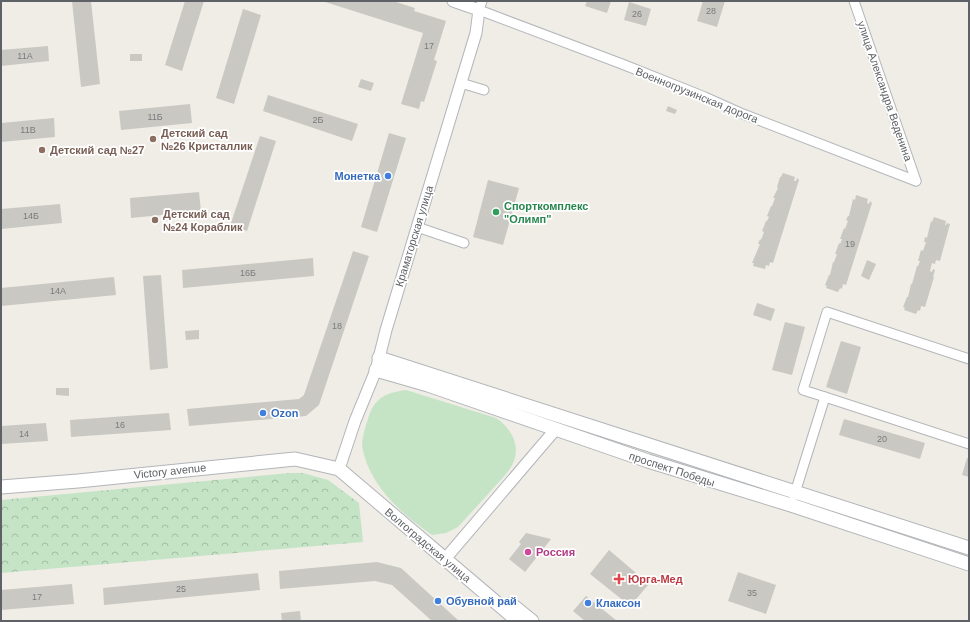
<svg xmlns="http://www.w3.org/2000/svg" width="970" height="622" font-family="Helvetica,sans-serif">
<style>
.grass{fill:#c5e4c6}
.park{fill:url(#park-crowns)}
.building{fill:#cac8c3}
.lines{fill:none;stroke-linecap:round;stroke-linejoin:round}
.minor-casing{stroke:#b3b6ba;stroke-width:11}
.tertiary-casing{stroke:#b3b6ba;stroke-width:13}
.secondary-casing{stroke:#b2b5b9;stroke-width:15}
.minor{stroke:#fff;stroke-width:9}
.tertiary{stroke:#fff;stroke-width:11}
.secondary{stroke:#fff;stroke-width:13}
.education-dot{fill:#8d6e63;stroke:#fff;stroke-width:1.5}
.shop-dot{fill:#3f7fe0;stroke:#fff;stroke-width:1.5}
.leisure-dot{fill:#2e9e5b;stroke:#fff;stroke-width:1.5}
.hotel-dot{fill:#d1479c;stroke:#fff;stroke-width:1.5}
.health-dot{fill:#e0444e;stroke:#fff;stroke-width:1.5}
.labels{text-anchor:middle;stroke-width:3.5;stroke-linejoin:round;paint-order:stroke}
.number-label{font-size:9px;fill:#797b7c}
.street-label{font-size:11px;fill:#5e6165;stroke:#fff}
.education-label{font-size:11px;font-weight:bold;fill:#785e54;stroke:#fff;text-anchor:start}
.shop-label{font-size:11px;font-weight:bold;fill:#366cbe;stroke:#fff;text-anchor:start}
.leisure-label{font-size:11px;font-weight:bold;fill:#27864d;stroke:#fff;text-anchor:start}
.hotel-label{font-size:11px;font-weight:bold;fill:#b23c85;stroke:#fff;text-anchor:start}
.health-label{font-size:11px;font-weight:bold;fill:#be3a42;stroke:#fff;text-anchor:start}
</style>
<defs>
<pattern id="park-crowns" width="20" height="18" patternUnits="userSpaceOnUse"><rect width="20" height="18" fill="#c5e4c6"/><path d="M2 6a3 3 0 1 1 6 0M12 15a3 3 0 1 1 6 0" fill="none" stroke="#a3bca4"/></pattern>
</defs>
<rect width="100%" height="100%" fill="#efede6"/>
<path class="grass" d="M406 390 496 418C514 430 523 451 509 470 503 478 495 486 489 493 478 505 468 516 458 527L446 533 432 535C405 516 380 495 367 464 365 458 363 452 362 446 362 437 365 428 368 419 374 398 385 393 406 390Z"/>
<path class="park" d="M290 473H303L328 480 359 503 363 542 1 573V500Z"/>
<g class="building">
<path d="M72 1H91L100 84 81 87Z"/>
<path d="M185 1H204L182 71 165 65Z"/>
<path d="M322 1H393L415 8 414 11 446 21 434 60 437 61 424 102 421 101 419 109 401 104 423 33Z"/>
<path d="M587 1H611L607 13 585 6Z"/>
<path d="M703 1H725L717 27 697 21Z"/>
<path d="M629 2 651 9 646 26 624 20Z"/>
<path d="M243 9 261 15 234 104 216 98Z"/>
<path d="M48 46 49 61 1 66V50Z"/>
<rect x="130" y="54" width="12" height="7"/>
<path d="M361 79 374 83 371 91 358 87Z"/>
<path d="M268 95 358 124 352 141 263 111Z"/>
<path d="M190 104 192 123 121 130 119 111Z"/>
<path d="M668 106 677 110 675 114 666 111Z"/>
<path d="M54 118 55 137 1 142V123Z"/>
<path d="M389 133 406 138 377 232 361 227Z"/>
<path d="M260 136 276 141 247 231 230 226Z"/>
<path d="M783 173 795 177 794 181H796L797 178 799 180 773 263 770 262 769 266 766 265 765 269 753 266 754 263H752L760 244H758L760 239 761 240 764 232 762 231 766 221H767L769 217 767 216 771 206H772L775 198H773L778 188 777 187 780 177H781Z"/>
<path d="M488 180 519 188 503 245 473 237Z"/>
<path d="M199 192 201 211 131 218 130 198Z"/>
<path d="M856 195 868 199 867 203 869 204 870 201 872 203 846 285 843 284 842 289 840 288 838 292 826 288 827 286 825 285 829 275H830L833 262H834L837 254H835L839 243 840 244 842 239H840L844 228 845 229 848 221 846 220 848 216H849L853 199 855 200Z"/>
<path d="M60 204 62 223 1 229V209Z"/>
<path d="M934 217 946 221 945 225H946L947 223 950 224 940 261 936 260 935 264 932 263 930 271 932 272 933 269 935 270 933 277H934L925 307 921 306 920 311 918 310 916 314 904 310 905 308 903 307 907 297H908L911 284H912L917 266H918L920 261H918L921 250 923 251 926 242H924L925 237 927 238 931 221 932 222Z"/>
<path d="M353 251 369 256 319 405 306 416 189 426 187 409 299 399 304 395Z"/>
<path d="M313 258 314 276 183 288 182 270Z"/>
<path d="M867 260 876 264 869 280 861 276Z"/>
<path d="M161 275 168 368 150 370 143 276Z"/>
<path d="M114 277 116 295 1 306V288Z"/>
<path d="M757 303 775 309 771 321 753 315Z"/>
<path d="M785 322 805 327 792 375 772 370Z"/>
<path d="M199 330V339L186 340 185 331Z"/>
<path d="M841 341 861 347 847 394 826 387Z"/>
<path d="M56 388H69V396L56 395Z"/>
<path d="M169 413 171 430 71 437 70 420Z"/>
<path d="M844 419 925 443 920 459 839 435Z"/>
<path d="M46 423 48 441 1 444V426Z"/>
<path d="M967 458 969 459V477L962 475Z"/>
<path d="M526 533 551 539 525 572 509 559 521 544 519 542Z"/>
<path d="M609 550 649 584 630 606 590 574Z"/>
<path d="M377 562 401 568 459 621H432L392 585 375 581 280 589 279 571Z"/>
<path d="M738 572 776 585 766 614 728 601Z"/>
<path d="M258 573 260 590 104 605 103 588Z"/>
<path d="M72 584 74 604 1 610V590Z"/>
<path d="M586 596 617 621H585L573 611Z"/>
<path d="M300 611 301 621H282L281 613Z"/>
</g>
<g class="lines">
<defs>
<g id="minor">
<path d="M482 1 479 10 622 64 705 97 743 114 916 181"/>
<path d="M854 1 916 181"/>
<path d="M461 83 484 90"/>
<path d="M417 227 464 243"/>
<path d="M825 397 969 444"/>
<path d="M794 496 825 397 803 390 827 312 969 359"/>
</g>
<g id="tertiary">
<path d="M339 469 355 421 376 370 386 330 476 33 479 10 453 1"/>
<path d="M445 559 555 430"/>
</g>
<g id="secondary">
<path d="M379 358 969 548"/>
<path d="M376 370 428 385 648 461 791 505 969 564"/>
<path d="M1 487 78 481 295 459 339 469 518 621"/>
<path d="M511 604 532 621"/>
</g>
</defs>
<use href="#minor" class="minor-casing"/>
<use href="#tertiary" class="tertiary-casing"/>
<use href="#secondary" class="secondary-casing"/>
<use href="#minor" class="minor"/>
<use href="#tertiary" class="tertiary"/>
<use href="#secondary" class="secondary"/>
</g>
<g class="education-dot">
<circle cx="153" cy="139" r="4"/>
<circle cx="42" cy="150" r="4"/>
<circle cx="155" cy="220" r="4"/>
</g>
<g class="shop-dot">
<circle cx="388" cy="176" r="4"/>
<circle cx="263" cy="413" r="4"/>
<circle cx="438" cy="601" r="4"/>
<circle cx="588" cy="603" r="4"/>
</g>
<circle class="leisure-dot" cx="496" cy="212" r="4"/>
<circle class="hotel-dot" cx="528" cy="552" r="4"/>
<path class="health-dot" d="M617 573h4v4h4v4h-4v4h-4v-4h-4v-4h4z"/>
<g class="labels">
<g class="number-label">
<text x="711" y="14">28</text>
<text x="637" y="17">26</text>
<text x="429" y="49">17</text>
<text x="25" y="59">11А</text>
<text x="155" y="120">11Б</text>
<text x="318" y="123">2Б</text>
<text x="28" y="133">11В</text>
<text x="31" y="219">14Б</text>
<text x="850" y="247">19</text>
<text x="248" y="276">16Б</text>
<text x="58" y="294">14А</text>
<text x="337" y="329">18</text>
<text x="120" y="428">16</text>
<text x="24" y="437">14</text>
<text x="882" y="442">20</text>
<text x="181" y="592">25</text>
<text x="752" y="596">35</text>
<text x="37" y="600">17</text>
</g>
<g class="street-label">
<text transform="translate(885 91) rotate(71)" y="4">улица Александра Веденина</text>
<text transform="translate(697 95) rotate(22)" y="4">Военногрузинская дорога</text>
<text transform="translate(414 236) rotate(-73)" y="4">Краматорская улица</text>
<text transform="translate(672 469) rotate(18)" y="4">проспект Победы</text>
<text transform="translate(170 471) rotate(-6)" y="4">Victory avenue</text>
<text transform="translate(428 545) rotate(40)" y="4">Волгоградская улица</text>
</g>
<g class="education-label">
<text x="161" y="137">Детский сад<tspan x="161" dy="13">№26 Кристаллик</tspan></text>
<text x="50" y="154">Детский сад №27</text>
<text x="163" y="218">Детский сад<tspan x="163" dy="13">№24 Кораблик</tspan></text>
</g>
<g class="shop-label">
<text x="380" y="180" text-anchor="end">Монетка</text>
<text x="271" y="417">Ozon</text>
<text x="446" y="605">Обувной рай</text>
<text x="596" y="607">Клаксон</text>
</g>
<g class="leisure-label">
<text x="504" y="210">Спорткомплекс<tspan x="504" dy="13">"Олимп"</tspan></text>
</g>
<g class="hotel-label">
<text x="536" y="556">Россия</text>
</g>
<g class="health-label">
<text x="628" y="583">Юрга-Мед</text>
</g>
</g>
<rect width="970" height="622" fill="none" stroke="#5e6165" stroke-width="4"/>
</svg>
